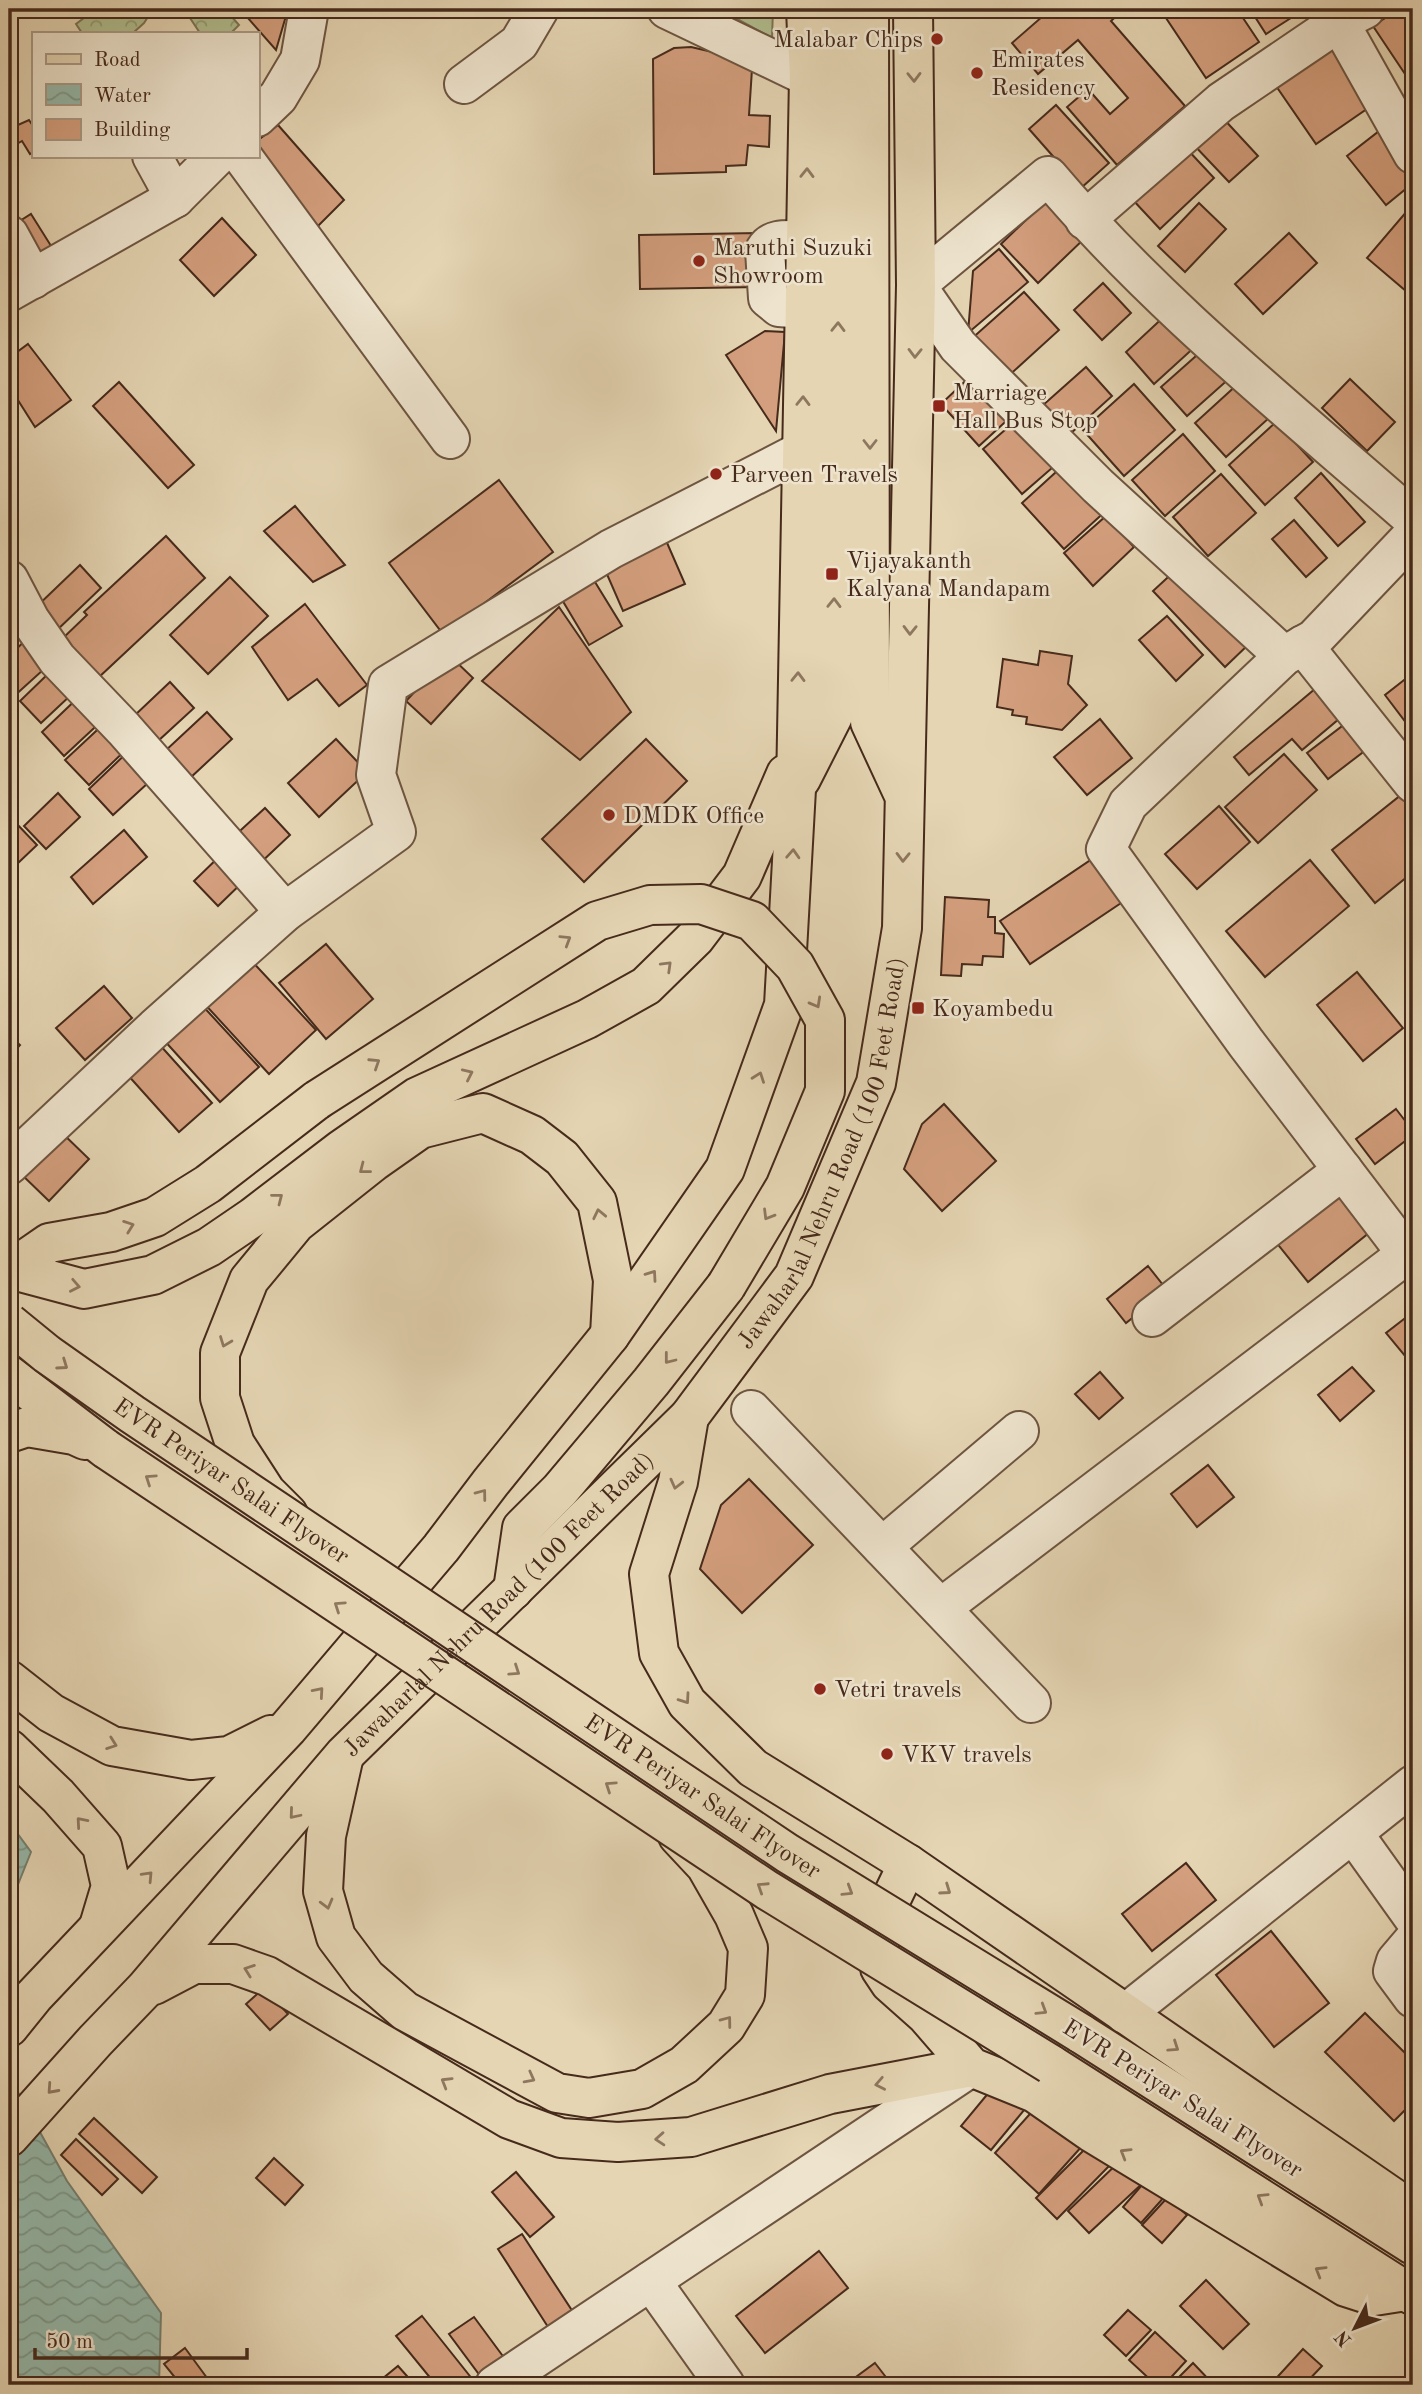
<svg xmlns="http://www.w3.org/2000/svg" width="1422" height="2394" font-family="'Old Standard TT',serif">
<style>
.grass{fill:url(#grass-tufts);stroke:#7c7455;stroke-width:2}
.forest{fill:url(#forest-crowns);stroke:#7c7455;stroke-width:2}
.water{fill:url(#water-waves);stroke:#768071;stroke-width:2}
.building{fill:#d49f7e;stroke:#462a1b;stroke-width:2}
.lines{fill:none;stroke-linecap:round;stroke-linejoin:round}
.minor-casing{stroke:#6e5541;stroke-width:42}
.major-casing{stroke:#462a1b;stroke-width:42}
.minor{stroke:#eee4ce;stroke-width:38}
.major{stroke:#e5d5b3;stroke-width:38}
.major-bridge-casing{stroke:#462a1b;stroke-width:42;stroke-linecap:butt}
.major-bridge{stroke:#e5d5b3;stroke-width:38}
.oneway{stroke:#8e775f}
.poi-dot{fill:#8f2418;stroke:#eee4ce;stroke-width:2.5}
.labels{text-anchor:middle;stroke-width:5;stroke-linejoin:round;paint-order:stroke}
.poi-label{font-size:24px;fill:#462a1b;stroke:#eee4ce;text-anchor:start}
.street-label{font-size:24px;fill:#462a1b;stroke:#eee4ce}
</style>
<defs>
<pattern id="grass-tufts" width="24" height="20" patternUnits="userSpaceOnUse" patternTransform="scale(1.75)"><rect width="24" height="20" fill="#b1be8f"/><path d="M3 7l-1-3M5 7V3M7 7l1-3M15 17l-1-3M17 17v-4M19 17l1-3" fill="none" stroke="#929b74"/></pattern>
<pattern id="forest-crowns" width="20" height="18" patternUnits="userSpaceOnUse" patternTransform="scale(1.75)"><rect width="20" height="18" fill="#b1be8f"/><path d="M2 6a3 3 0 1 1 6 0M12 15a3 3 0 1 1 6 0" fill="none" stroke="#929b74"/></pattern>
<pattern id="water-waves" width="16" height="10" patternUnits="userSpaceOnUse" patternTransform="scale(1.75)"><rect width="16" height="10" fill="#96b9ab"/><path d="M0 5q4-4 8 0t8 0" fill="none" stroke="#7c978a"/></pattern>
</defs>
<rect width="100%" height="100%" fill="#e5d5b3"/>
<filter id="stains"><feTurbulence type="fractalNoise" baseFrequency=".00286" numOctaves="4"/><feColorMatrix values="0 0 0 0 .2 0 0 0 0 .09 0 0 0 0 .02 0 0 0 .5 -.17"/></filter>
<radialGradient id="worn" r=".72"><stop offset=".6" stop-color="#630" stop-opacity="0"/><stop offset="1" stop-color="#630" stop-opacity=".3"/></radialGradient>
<path class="grass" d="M719 9H773L772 38Z"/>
<g class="forest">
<path d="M96 9H153L144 23 133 33H82L76 24Z"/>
<path d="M184 9H225L239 25 231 33H200Z"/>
</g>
<g class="water">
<path d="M9 1822 31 1852 9 1907Z"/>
<path d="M9 2076 67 2181 161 2313 159 2385H9Z"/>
</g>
<g class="building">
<path d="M240 9H288L276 50Z"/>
<path d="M1051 9H1124L1111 21 1185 106 1117 165 1067 107 1088 89 1110 114 1128 98 1078 40 1038 74 1012 43Z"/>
<path d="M1160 9H1237L1259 42 1206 78Z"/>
<path d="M1250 9H1305L1266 34Z"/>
<path d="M1399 9H1413V86L1373 26Z"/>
<path d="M1333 43 1374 104 1316 144 1274 83Z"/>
<path d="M691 47 721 54 752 69 749 115 770 116 769 147 748 145 746 165 726 166V172L654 174 653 59 674 48Z"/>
<path d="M1056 105 1109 163 1081 188 1029 129Z"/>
<path d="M1221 116 1258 156 1229 182 1192 143Z"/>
<path d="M29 120 33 126V152L30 154 22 141 13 146 9 137V129Z"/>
<path d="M278 125 344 200 314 230 257 156V141Z"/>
<path d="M1383 128 1413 165V183L1386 205 1347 156Z"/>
<path d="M1186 148 1214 178 1160 229 1132 199Z"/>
<path d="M1049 198 1086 237 1038 283 1001 244Z"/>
<path d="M1199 203 1226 229 1185 272 1158 246Z"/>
<path d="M1413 204V297L1367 258Z"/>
<path d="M31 214 53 249 35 258 15 224Z"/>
<path d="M222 218 256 255 214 296 180 260Z"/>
<path d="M758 233 759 287 640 289 639 235Z"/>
<path d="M1289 233 1317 263 1263 314 1235 284Z"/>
<path d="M999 249 1028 282 968 333 973 271Z"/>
<path d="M1103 283 1131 313 1102 340 1074 310Z"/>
<path d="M1024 292 1059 330 1004 380 969 341Z"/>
<path d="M1169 312 1198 344 1154 384 1126 352Z"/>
<path d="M765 331 785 332 776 431 726 355Z"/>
<path d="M28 344 71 400 35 427 9 386V358Z"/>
<path d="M1205 348 1231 377 1187 416 1161 387Z"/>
<path d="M1086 367 1112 396 1059 444 1033 414Z"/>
<path d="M977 370 1016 412 979 446 941 404Z"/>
<path d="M1350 379 1395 422 1367 451 1322 408Z"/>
<path d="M119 382 194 465 168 488 93 406Z"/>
<path d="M1239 383 1270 417 1226 457 1195 423Z"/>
<path d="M1134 384 1175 430 1124 476 1083 430Z"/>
<path d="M1021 416 1060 461 1022 494 983 449Z"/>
<path d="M1276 422 1313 462 1265 505 1229 465Z"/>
<path d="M1183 434 1215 471 1165 516 1132 480Z"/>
<path d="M1067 462 1109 508 1064 549 1022 503Z"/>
<path d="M1321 473 1365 522 1338 546 1295 498Z"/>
<path d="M1221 474 1256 513 1208 556 1173 517Z"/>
<path d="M499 480 553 552 443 634 389 563Z"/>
<path d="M295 506 345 565 313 582 264 531Z"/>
<path d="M1106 516 1134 547 1093 586 1064 553Z"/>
<path d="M1294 520 1327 558 1306 577 1272 539Z"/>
<path d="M661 529 685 584 623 611 599 556Z"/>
<path d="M166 536 205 578 98 678 62 639 87 615 84 612Z"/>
<path d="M80 565 101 588 55 632 33 610Z"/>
<path d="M1179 567 1250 643 1225 667 1153 591Z"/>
<path d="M587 569 622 626 589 645 555 588Z"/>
<path d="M230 577 268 616 208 674 170 635Z"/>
<path d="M305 604 367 685 339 706 317 679 288 700 252 647Z"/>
<path d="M559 607 631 712 580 760 482 681Z"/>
<path d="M1167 616 1203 655 1176 681 1139 640Z"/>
<path d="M31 635 54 660 12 698 9 694V656Z"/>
<path d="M1040 651 1072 656 1068 684 1087 705 1062 730 1026 724 1027 717 1012 715 1013 710 997 707 1003 659 1038 665Z"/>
<path d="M449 655 473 678 431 724 406 701Z"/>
<path d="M51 671 72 694 41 723 20 701Z"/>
<path d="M1413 673V713L1404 720 1385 695Z"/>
<path d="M170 682 194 708 158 741 134 716Z"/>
<path d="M1322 683 1346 713 1302 750 1292 739 1249 775 1234 757Z"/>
<path d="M84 692 107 716 64 756 42 732Z"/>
<path d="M207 712 232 739 189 779 164 752Z"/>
<path d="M1354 717 1375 743 1328 779 1307 753Z"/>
<path d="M109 719 132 744 89 785 65 760Z"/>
<path d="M1100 719 1132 758 1087 795 1054 757Z"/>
<path d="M336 739 367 772 319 817 288 783Z"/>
<path d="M646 739 687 781 584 882 542 839Z"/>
<path d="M135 745 160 772 113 815 89 789Z"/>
<path d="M1284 754 1317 790 1258 843 1225 807Z"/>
<path d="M1406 791 1413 799V872L1375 903 1332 850Z"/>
<path d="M58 793 80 817 46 849 24 826Z"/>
<path d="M1219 806 1250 842 1197 889 1165 854Z"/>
<path d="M265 808 290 835 256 867 230 840Z"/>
<path d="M15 822 37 845 17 864 9 855V827Z"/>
<path d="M124 830 147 857 93 904 71 877Z"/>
<path d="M225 851 249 876 218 906 194 881Z"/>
<path d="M1101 853 1130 897 1030 964 1000 921Z"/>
<path d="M1310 860 1349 906 1265 977 1226 931Z"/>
<path d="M945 897 989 900 988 917H995V933L1004 934 1003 957 983 956 982 965 962 964 961 976 941 975Z"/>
<path d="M326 944 373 999 326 1039 279 983Z"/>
<path d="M248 957 316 1030 269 1074 201 1000Z"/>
<path d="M1357 972 1403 1028 1363 1061 1317 1005Z"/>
<path d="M104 986 132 1018 85 1060 56 1028Z"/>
<path d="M200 1003 259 1067 220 1102 162 1038Z"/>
<path d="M9 1035 20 1045 9 1057Z"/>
<path d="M159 1044 212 1103 179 1132 126 1073Z"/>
<path d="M944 1104 996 1161 942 1211 904 1169 922 1124Z"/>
<path d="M1396 1109 1413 1131V1135L1375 1164 1356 1139Z"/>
<path d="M59 1130 89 1159 49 1201 19 1172Z"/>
<path d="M1332 1187 1370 1232 1308 1282 1271 1236Z"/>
<path d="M1148 1266 1167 1290 1126 1323 1107 1299Z"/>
<path d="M1413 1312V1360L1410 1362 1386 1333Z"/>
<path d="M1352 1367 1374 1391 1340 1421 1318 1395Z"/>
<path d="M1100 1372 1123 1398 1099 1419 1075 1394Z"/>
<path d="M1208 1465 1234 1497 1197 1527 1171 1494Z"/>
<path d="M749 1479 813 1545 742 1613 700 1569 721 1505Z"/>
<path d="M1186 1863 1216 1900 1152 1951 1122 1914Z"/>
<path d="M1271 1931 1329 2003 1274 2047 1216 1975Z"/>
<path d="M264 1988 288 2014 270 2030 246 2004Z"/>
<path d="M1365 2013 1413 2061V2102L1394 2121 1325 2052Z"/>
<path d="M995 2085 1025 2109 991 2150 961 2126Z"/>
<path d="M1038 2105 1083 2145 1039 2194 995 2153Z"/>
<path d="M94 2118 157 2177 142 2193 79 2134Z"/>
<path d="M76 2139 118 2179 102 2195 61 2155Z"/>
<path d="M1090 2144 1111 2164 1057 2219 1036 2198Z"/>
<path d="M274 2158 303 2185 285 2205 256 2178Z"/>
<path d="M1123 2158 1145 2181 1089 2233 1068 2211Z"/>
<path d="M516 2172 554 2217 530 2237 492 2192Z"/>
<path d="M1148 2178 1166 2195 1141 2223 1123 2207Z"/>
<path d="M1167 2198 1187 2215 1162 2243 1142 2225Z"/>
<path d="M522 2234 573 2312 548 2327 498 2249Z"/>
<path d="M819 2251 848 2288 765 2353 736 2316Z"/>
<path d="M1206 2280 1249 2324 1223 2349 1180 2306Z"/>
<path d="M1128 2310 1151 2330 1126 2356 1104 2335Z"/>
<path d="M422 2316 473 2380 466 2385H436L396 2336Z"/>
<path d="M474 2317 505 2359 481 2377 449 2334Z"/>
<path d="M1155 2332 1186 2361 1164 2385H1156L1129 2360Z"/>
<path d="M185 2348 210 2382 206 2385H181L164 2364Z"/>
<path d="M1303 2349 1322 2366 1304 2385H1270Z"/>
<path d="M875 2363 892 2385H845Z"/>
<path d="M1193 2363 1214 2385H1171Z"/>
<path d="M398 2366 415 2385H379L377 2383Z"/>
</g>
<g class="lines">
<defs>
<g id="minor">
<path d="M667 9 809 77"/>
<path d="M1339 22 1413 154"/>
<path d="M464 84 519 43 539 9"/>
<path d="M257 117 278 97 300 60 309 9"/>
<path d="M152 156 175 198"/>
<path d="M242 156 450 439"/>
<path d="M1085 220 1221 102 1339 22 1365 9"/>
<path d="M9 235 33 279"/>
<path d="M9 292 175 198 217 156"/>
<path d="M805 309 779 307 768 298 765 250C773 236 792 241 806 240"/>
<path d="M1413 535 1314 639 1284 656 1128 804 1106 849 1246 1043 1413 1262"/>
<path d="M9 580 30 620 57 659 124 729 285 912"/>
<path d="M1303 645 1413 783"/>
<path d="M1284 656 1098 486 958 346 916 285 1048 176C1156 304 1288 409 1413 519"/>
<path d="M9 1165 155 1028 285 912 396 832 376 775 388 685 611 549 802 451"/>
<path d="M1152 1317 1343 1170"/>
<path d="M751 1410 1031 1703"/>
<path d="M882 1547 1019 1431"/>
<path d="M941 1608 1407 1254"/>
<path d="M1353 1833 1413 1917"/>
<path d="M1413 1941 1396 1961 1393 1971 1413 1998"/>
<path d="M1125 2014 1413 1785"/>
<path d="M651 2281 725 2385"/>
<path d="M495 2385 971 2067"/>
</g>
<g id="major">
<path d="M869 9 870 722 902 791"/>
<path d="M801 779 833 716 840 200 838 9"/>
<path d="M9 1269 84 1289 153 1275 209 1247 253 1217 342 1149 417 1097 587 1019 646 986 695 938 742 876 786 774"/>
<path d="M10 1270 49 1243 111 1232 155 1217 208 1184 317 1100"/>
<path d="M9 1375 106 1449"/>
<path d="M689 1417 678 1482 649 1574 659 1653 687 1703 753 1768 908 1864 1402 2204 1413 2220"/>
<path d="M9 1433 27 1427 74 1435 85 1440"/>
<path d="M288 1514 266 1492 235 1444 220 1398V1353L249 1280 296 1223 373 1162 420 1129 483 1113 532 1135 562 1158 597 1202 613 1280 610 1335"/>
<path d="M513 1590 522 1528 560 1490 651 1382 726 1286"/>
<path d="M9 1680 51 1713 112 1746 191 1760 229 1756 271 1735"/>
<path d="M9 1749 58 1796 102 1846 111 1886 99 1926"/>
<path d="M343 1760 326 1836 323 1891 336 1937 366 1977 405 2011 557 2093 589 2098 642 2089 684 2065 726 2026 745 1995 748 1948 734 1915 706 1866 678 1836"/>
<path d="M908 1864 878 1926 880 1968 890 1983 926 2015 971 2067 1035 2093 1091 2132 1346 2287 1374 2296 1406 2291"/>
<path d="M154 1985 194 1964H233L267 1976 509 2119 561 2138 618 2142 691 2137 830 2094 971 2067"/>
<path d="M9 2027 34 1996 288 1728 441 1548 491 1482 610 1335 725 1169 784 1005 796 789 809 77 806 9"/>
<path d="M1080 2033 1413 2245"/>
<path d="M1050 2064 1412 2295"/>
<path id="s1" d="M9 2137 95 2041 145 1989 344 1755 689 1417 794 1276 876 1083 902 928 916 285 913 9"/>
</g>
</defs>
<use href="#minor" class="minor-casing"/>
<use href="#major" class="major-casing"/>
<use href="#minor" class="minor"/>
<use href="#major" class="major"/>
<defs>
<g id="major-bridge">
<path d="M317 1100 597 921 650 905 701 904 752 921 795 966 825 1020V1091L785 1187 726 1286"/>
<path id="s2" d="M9 1323 47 1354 132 1414 787 1853 1080 2033"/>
<path d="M106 1449 767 1890 1050 2064"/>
</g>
</defs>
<use href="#major-bridge" class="major-bridge-casing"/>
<use href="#major-bridge" class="major-bridge"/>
</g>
<defs><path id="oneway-chevron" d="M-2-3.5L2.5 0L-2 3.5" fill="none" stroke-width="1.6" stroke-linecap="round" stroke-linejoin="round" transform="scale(1.75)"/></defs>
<g class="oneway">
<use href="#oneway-chevron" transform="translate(914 77) rotate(89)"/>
<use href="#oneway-chevron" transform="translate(807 173) rotate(-89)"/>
<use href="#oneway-chevron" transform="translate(838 327) rotate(-89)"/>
<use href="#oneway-chevron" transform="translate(915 353) rotate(91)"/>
<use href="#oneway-chevron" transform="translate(803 401) rotate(-89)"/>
<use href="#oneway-chevron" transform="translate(870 444) rotate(90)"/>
<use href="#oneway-chevron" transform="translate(834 603) rotate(-89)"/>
<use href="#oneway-chevron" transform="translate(910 630) rotate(91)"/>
<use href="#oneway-chevron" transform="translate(798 677) rotate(-89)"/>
<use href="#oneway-chevron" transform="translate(793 854) rotate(-87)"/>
<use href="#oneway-chevron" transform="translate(903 857) rotate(91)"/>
<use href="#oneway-chevron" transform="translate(566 940) rotate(-32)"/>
<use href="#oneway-chevron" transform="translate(667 966) rotate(-44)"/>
<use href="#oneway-chevron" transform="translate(816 1003) rotate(61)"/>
<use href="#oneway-chevron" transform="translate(375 1063) rotate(-33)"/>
<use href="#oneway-chevron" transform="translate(468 1074) rotate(-25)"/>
<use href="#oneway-chevron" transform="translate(759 1077) rotate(-70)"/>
<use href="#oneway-chevron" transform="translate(364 1169) rotate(142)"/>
<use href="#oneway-chevron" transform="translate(278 1198) rotate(-38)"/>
<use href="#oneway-chevron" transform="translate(599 1214) rotate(-102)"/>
<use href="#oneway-chevron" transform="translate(768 1215) rotate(121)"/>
<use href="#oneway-chevron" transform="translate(129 1226) rotate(-20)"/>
<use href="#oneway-chevron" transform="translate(652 1275) rotate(-55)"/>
<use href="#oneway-chevron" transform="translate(75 1286) rotate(11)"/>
<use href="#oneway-chevron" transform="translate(225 1342) rotate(111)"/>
<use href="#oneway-chevron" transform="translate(669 1359) rotate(128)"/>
<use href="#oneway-chevron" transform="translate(63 1365) rotate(35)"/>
<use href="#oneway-chevron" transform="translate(150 1479) rotate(-146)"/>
<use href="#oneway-chevron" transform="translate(676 1484) rotate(104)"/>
<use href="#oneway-chevron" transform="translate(482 1494) rotate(-53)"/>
<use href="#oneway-chevron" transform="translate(339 1606) rotate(-146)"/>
<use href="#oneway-chevron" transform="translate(515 1671) rotate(34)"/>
<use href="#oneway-chevron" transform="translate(319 1692) rotate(-49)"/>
<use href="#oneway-chevron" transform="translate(685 1699) rotate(55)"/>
<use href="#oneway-chevron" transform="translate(112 1744) rotate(20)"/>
<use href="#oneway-chevron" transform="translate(610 1786) rotate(-146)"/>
<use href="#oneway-chevron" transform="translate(294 1814) rotate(130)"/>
<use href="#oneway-chevron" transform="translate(81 1822) rotate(-131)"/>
<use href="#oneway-chevron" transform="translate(148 1876) rotate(-47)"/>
<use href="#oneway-chevron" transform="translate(762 1887) rotate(-147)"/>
<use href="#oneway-chevron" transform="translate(946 1890) rotate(35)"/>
<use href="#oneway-chevron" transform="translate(848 1891) rotate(32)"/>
<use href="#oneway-chevron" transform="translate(327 1904) rotate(75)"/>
<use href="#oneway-chevron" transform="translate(249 1970) rotate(-160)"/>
<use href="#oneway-chevron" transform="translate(1042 2010) rotate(32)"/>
<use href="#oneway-chevron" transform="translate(727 2021) rotate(-53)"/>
<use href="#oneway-chevron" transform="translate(1174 2047) rotate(34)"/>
<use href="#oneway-chevron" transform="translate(530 2078) rotate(28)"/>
<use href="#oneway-chevron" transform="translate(446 2082) rotate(-149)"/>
<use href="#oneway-chevron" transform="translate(880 2084) rotate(169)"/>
<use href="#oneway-chevron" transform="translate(52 2089) rotate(132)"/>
<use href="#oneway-chevron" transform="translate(660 2139) rotate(176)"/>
<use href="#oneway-chevron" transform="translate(1125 2153) rotate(-149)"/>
<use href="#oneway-chevron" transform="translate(1262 2198) rotate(-148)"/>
<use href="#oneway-chevron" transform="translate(1320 2271) rotate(-149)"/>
</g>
<g class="poi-dot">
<circle cx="937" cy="39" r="7"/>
<circle cx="977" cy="73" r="7"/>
<circle cx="699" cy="261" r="7"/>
<rect x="932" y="399" width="14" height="14" rx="3.5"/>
<circle cx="716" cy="474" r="7"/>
<rect x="825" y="567" width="14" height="14" rx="3.5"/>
<circle cx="609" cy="815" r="7"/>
<rect x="911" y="1001" width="14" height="14" rx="3.5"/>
<circle cx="820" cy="1689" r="7"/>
<circle cx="887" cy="1754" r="7"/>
</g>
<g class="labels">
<g class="poi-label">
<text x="923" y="47" text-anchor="end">Malabar Chips</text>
<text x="991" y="67">Emirates<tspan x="991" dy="28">Residency</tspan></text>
<text x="713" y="255">Maruthi Suzuki<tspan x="713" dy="28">Showroom</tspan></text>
<text x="953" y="400">Marriage<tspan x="953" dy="28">Hall Bus Stop</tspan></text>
<text x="730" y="482">Parveen Travels</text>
<text x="846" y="568">Vijayakanth<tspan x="846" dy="28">Kalyana Mandapam</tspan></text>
<text x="623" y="823">DMDK Office</text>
<text x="932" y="1016">Koyambedu</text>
<text x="834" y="1697">Vetri travels</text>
<text x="901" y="1762">VKV travels</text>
</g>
<g class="street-label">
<text dy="8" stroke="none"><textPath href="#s1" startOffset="1292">Jawaharlal Nehru Road (100 Feet Road)</textPath></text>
<text dy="8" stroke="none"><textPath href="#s2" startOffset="273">EVR Periyar Salai Flyover</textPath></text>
<text dy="8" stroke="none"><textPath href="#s1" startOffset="724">Jawaharlal Nehru Road (100 Feet Road)</textPath></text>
<text dy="8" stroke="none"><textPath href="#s2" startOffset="840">EVR Periyar Salai Flyover</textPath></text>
<text transform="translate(1183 2098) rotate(32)" y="8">EVR Periyar Salai Flyover</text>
</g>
</g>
<rect width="1422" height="2394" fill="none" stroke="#e5d5b3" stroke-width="35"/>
<rect x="10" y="10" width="1401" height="2373" fill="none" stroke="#462a1b" stroke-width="3.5"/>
<rect x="18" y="18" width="1387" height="2359" fill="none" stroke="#462a1b" stroke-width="2"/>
<rect x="32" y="32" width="228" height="126" fill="#eee4ce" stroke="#ab9a86" stroke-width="2"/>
<rect x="46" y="54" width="35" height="10" fill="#e5d5b3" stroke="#ab9a86" stroke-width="2"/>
<text x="94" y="66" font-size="21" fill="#462a1b">Road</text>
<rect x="46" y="84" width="35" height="21" fill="url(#water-waves)" stroke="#ab9a86" stroke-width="2"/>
<text x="94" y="102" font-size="21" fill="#462a1b">Water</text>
<rect x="46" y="119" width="35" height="21" fill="#d49f7e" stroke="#ab9a86" stroke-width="2"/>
<text x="94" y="136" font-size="21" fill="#462a1b">Building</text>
<g transform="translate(1355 2328) rotate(228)" stroke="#eee4ce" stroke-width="5" paint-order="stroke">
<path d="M0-5L12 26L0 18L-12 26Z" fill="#462a1b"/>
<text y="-10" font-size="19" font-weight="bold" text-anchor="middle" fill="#462a1b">N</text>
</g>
<path d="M35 2348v10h212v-10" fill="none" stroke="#462a1b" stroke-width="3.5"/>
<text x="46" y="2348" font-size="21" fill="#462a1b" stroke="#eee4ce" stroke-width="5" paint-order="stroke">50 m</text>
<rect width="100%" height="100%" filter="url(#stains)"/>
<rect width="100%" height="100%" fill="url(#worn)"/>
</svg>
